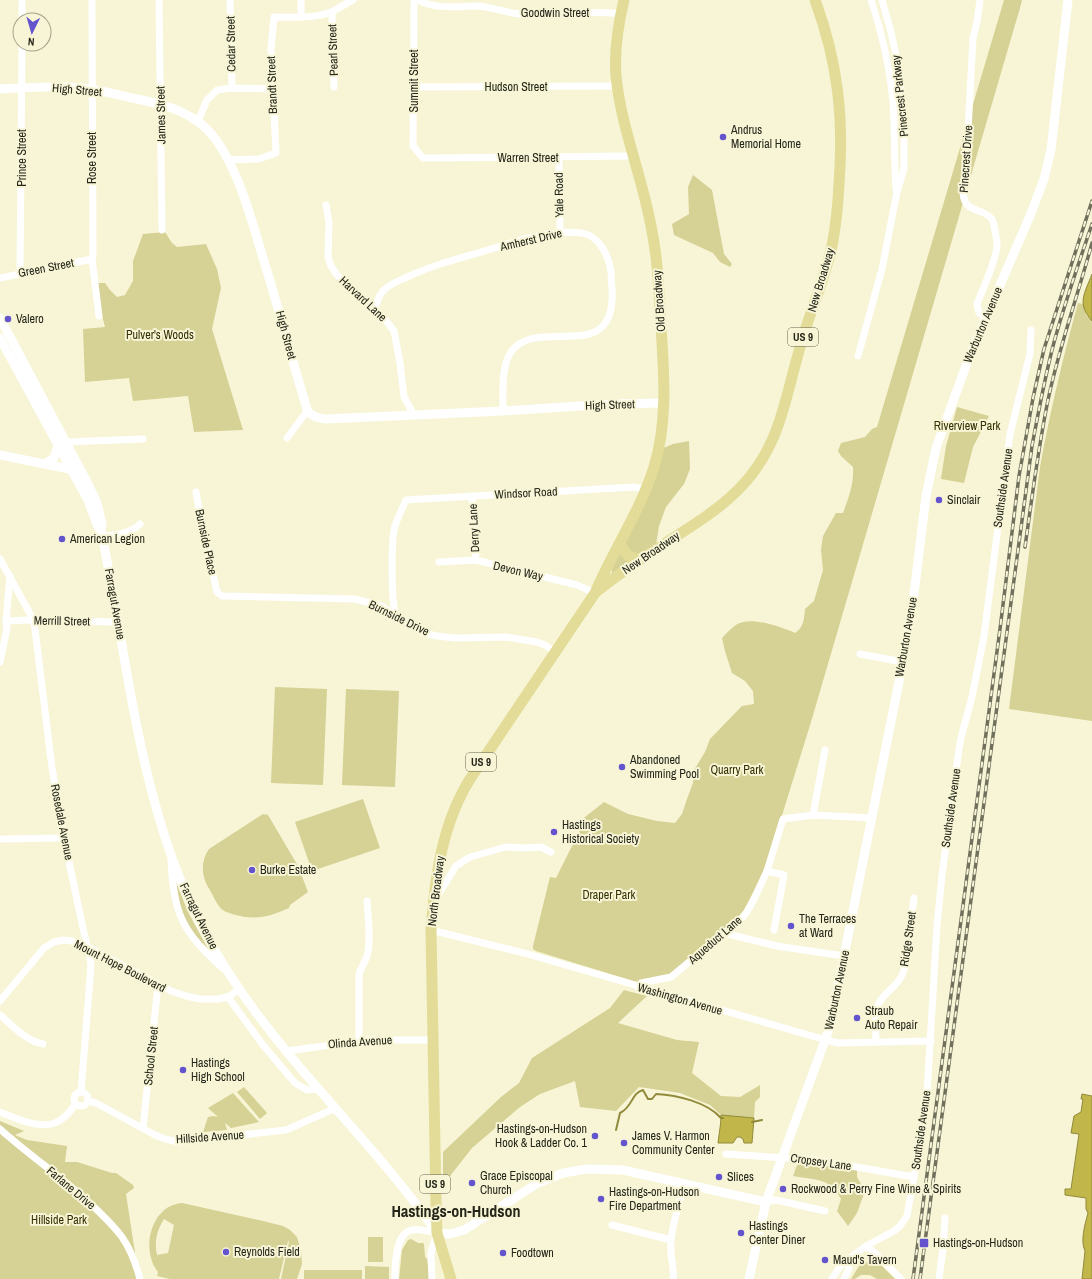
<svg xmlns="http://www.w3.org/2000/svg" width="1092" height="1279" font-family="'Archivo Narrow',sans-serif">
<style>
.green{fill:#d6d194;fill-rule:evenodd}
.water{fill:#c0b64a;stroke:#928a3b}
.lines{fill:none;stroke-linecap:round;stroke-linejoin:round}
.stream{stroke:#928a3b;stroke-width:2}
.street{stroke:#fff;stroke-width:7}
.secondary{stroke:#fff;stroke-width:9}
.primary{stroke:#e2dc98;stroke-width:11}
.rail-casing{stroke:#70705d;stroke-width:3.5}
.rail{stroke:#f7f5d6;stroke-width:2;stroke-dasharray:6;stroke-linecap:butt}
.poi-dot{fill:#6353cc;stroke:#f7f5d6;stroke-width:1.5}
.labels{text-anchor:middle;stroke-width:4;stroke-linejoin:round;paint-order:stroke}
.shield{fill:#f7f5d6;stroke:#646352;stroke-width:1}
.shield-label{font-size:11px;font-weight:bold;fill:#252519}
.street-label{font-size:12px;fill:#252519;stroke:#f7f5d6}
.poi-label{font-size:12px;fill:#252519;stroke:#f7f5d6;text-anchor:start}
.park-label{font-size:12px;fill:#332f00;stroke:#f7f5d6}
.district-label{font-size:16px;font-weight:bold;fill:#252519;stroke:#f7f5d6}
</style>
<rect width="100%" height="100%" fill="#f7f5d6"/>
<g class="green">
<path d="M1004 0H1022L1020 8 811 722 765 870 744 910 736 920 671 974 664 977 649 978 636 982 536 951 533 949V946L549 881 550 877 556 878 583 824 580 821 604 802 628 814 657 821 675 823 682 814 687 799 693 783 694 770 705 752 710 739 742 706 754 704 753 691 745 681 732 673 725 651 722 638C726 634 731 628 736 625 749 615 781 627 795 633 804 627 804 619 805 609L814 601 823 570 821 550 823 536 836 513H843C849 497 854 484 853 467L841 456 838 451 841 443 865 437 872 429 877 427Z"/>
<path d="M693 175 712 190 724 254 732 264 730 267 720 262 713 253 674 235 672 224 689 214 688 187Z"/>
<path d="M165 232 172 243 177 247 206 244 217 269 221 288 212 329 243 430 194 432 188 396 133 401 129 378 85 382 83 329 105 327 99 303 97 283H105L110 290 117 297 125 295 133 281V261L143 234Z"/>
<path d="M1078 303 1083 304 1086 315 1092 321V721L1009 709 1040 467C1050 412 1063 357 1078 303Z"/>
<path d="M957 407 989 416 973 447 964 483 941 479 946 446Z"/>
<path d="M689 441 690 469 684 484 666 507 659 526 656 544 612 573V564L661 449 673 444Z"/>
<path d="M275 687 327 689 323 785 271 783Z"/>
<path d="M346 689 399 691 395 787 342 785Z"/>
<path d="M363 799 380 848 312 871 295 822Z"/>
<path d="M263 814 268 815 298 866 308 892 290 905 289 908C268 917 255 921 232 914 227 912 222 911 219 906 215 901 212 893 208 887 201 875 201 860 209 849Z"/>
<path d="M176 882 188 912 208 949 193 934 181 910Z"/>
<path d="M624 990 647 996 618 1023 677 1040 699 1042 692 1073 721 1096 740 1097 760 1085V1097L755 1102 754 1118 721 1115 710 1105 680 1093 639 1087 616 1111 580 1107 575 1081 540 1094 520 1107 472 1148 443 1185V1152L501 1097 519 1083 532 1058 610 1008Z"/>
<path d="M244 1087 267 1113 260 1119 237 1092Z"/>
<path d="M233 1093 259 1122 231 1128 225 1123 227 1130 203 1132 208 1117 213 1116 218 1117 208 1108Z"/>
<path d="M0 1121 24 1131 15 1135 27 1140 67 1146 65 1162H77L112 1173H116L133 1185 134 1188 126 1194 139 1279H0Z"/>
<path d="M799 1160 857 1170V1177L865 1191 857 1213 848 1226 837 1211 841 1199C830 1177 814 1180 793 1176Z"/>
<path d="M182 1203 263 1221 283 1226 290 1230 297 1237 301 1250 302 1264 297 1279H281L289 1242 288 1241 279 1279H170L157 1276 158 1272C140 1250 151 1205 182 1203ZM164 1219 174 1225 168 1253 157 1255C154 1242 157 1230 164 1219Z"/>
<rect x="368" y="1237" width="15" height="25"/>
<path d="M411 1239 418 1243H423L424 1244 425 1257 427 1259 430 1279H399L402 1250 408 1240Z"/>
<path d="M872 1260 877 1261 895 1279H877L870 1275H861L855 1279H851L859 1266Z"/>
<path d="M365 1266 389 1267V1279H365Z"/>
<rect x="304" y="1270" width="58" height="9"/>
</g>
<g class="water">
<path d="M1092 274V321C1076 303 1085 293 1092 274Z"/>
<path d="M1082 1094 1092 1096V1279H1082L1085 1251C1080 1241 1085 1224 1088 1213L1086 1209V1198L1065 1195V1189H1071L1079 1134 1071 1133 1074 1116 1081 1112 1083 1099H1081Z"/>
<path d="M721 1115 754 1118 752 1143H744L743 1139 740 1137H737L733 1143H718C719 1133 721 1125 721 1115Z"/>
</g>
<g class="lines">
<g class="stream">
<path d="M752 1122 762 1120"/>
<path d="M616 1130 620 1113C633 1107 631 1093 643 1090L648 1099H652L656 1094C677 1095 707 1102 721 1118H723"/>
</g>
<g class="street">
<path d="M92 0 93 254 92 259 99 316"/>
<path d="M159 0 162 230"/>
<path d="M230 0 232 88"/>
<path d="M414 0 413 146 423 158 634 156"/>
<path d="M418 0C436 10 459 6 478 6 493 7 508 14 523 14 555 15 589 10 621 14"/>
<path d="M871 0C882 33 890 67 893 103 895 131 894 160 896 189"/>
<path d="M980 0 977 22 973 38 967 149 963 192C964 213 979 207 990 217 994 220 994 226 995 231 996 236 997 241 997 246 997 258 982 291 977 304L979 313 986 318"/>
<path d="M332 12 334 87"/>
<path d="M301 17V0"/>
<path d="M22 20V2"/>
<path d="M414 87 618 86"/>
<path d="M198 121 207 100 217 90 232 88 273 89"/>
<path d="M559 157 560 233"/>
<path d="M228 160 259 159 276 153 271 49 274 17C292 17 313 19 331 12 338 9 345 4 353 0"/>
<path d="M326 205 329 222 328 257 331 266 337 275 356 293 375 309 387 322 394 331 400 363 404 397 414 415"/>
<path d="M20 273 22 44"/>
<path d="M0 278 92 259"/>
<path d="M375 309C377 302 379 294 384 290 390 284 398 281 405 278 432 265 460 258 488 250 505 245 521 239 538 236 553 233 572 230 586 234 599 238 608 255 610 267 612 274 611 281 612 288 617 369 538 314 511 352 501 366 503 394 503 411"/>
<path d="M858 356 882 269 897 192 904 169V116L898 65 891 32 882 0"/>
<path d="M287 438 308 410"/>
<path d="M67 442 143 439"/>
<path d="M196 492 203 531 217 592 222 596 355 599 381 606 423 633 437 636 455 638 506 637 537 642 545 645 555 652"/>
<path d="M472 496 476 560"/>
<path d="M102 537C114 535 132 533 140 524"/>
<path d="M0 559 34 621 52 768 64 838 84 933 90 957 91 966 81 1092"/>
<path d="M439 562 476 560 577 585 595 593"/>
<path d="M396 616C391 603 391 539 395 526 398 517 402 509 406 500L634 487 646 490"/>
<path d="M6 621 28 620 118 622"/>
<path d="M860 654 903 662"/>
<path d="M0 662 7 628 6 621 10 576"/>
<path d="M813 815 825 750"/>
<path d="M0 839 64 838"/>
<path d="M171 861C174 914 182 933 224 969"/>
<path d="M767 871 784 875 774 930"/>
<path d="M435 900 456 866 470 857 506 847 526 848 541 847 551 852"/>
<path d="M431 930 524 953 826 1040 838 1043 931 1041"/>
<path d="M724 933 777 946 844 956"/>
<path d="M638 987 641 983 671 977 724 933 736 925 747 912 754 899 767 871 783 819 813 815 872 818"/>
<path d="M228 997 263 1045 295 1083 307 1090 319 1089"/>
<path d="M0 1001 44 948 54 942 63 940 72 941 88 947 171 991 186 996 200 999H219L230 996 239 989"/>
<path d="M0 1015C12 1025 27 1042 43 1044"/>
<path d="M359 1040V975C361 966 367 960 368 952 371 935 368 917 367 901"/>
<path d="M876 1042C876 1031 874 1015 878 1005 883 992 900 986 904 970L914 898"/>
<path d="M287 1051 368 1040H433"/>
<circle cx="81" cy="1099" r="7"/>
<path d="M88 1101 96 1103 155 1135 165 1139 179 1142 286 1130 336 1108"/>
<path d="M0 1112C16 1118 37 1129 55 1123 64 1120 70 1111 76 1104"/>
<path d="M143 1128 158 985"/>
<path d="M0 1129C26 1152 54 1172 81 1195 95 1208 110 1221 122 1237 131 1250 136 1264 140 1279"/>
<path d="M726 1154 816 1160 914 1177"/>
<path d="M766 1202 776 1200 825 1211"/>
<path d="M612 1225 671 1240"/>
<path d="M866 1246 875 1253 901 1279"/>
<path d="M395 1279C395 1265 395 1233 412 1230 420 1228 429 1232 437 1233L431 1253 432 1279"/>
<path d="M673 1279C675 1267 669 1254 671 1242 672 1223 680 1203 684 1184"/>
<path d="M832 1279 841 1265 866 1246 894 1231 900 1226 907 1216 908 1210 926 1111 937 926 942 875 959 749 961 738 972 697 984 636 1010 434 1030 354 1031 330"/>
<path d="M844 1279 849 1268V1260"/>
<path d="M939 1279 943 1248 945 1218"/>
</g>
<g class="secondary">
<path d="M0 89C27 88 55 85 82 88 99 90 116 94 132 98 156 103 177 107 197 121 233 145 251 218 263 258 279 309 292 361 308 412 314 417 318 418 326 419L503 411 610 404 663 403"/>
<path d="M0 318 86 480 97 503 102 524 101 531C121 625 131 722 158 814 175 875 202 935 238 987 297 1075 377 1146 437 1233L450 1234 464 1230 538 1183 563 1173 587 1169 623 1170 766 1202"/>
<path d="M0 338 88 500 98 527"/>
<path d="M0 455 74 470"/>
<path d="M44 464 54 458 58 446"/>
<path d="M749 1279 766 1202 828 1032 844 956 903 662 913 602 926 496 936 448 971 352 1030 216 1044 179 1051 150 1068 0"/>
</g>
<g class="primary">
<path d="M620 543C624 553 631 561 642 558"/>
<path d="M596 592C615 577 634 563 655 550 688 528 723 509 748 479 781 439 785 399 799 351 808 316 824 282 832 246 836 225 838 205 839 184 844 118 838 62 815 0"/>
<path d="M451 1279 437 1233 436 1202 431 930C435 877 442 824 470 779L595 593C613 550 640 512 654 467 668 422 664 373 661 327 659 293 658 259 651 226 642 176 621 127 616 76 614 50 618 25 624 0"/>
</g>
<defs>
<g id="rail">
<path d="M1025 547C1032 498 1038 449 1048 400 1059 347 1078 295 1092 243"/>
<path d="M913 1279 1000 629 1019 476 1033 398 1044 349 1092 201"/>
<path d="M920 1279 1032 446C1038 414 1044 382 1052 350 1063 307 1078 266 1092 224"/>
</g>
</defs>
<use href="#rail" class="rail-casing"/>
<use href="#rail" class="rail"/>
</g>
<g class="poi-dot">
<circle cx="723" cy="137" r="4"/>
<circle cx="8" cy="319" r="4"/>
<circle cx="939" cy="500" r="4"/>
<circle cx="62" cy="539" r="4"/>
<circle cx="622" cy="767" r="4"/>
<circle cx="554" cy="832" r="4"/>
<circle cx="252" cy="870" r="4"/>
<circle cx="791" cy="926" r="4"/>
<circle cx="857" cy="1018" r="4"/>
<circle cx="183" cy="1070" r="4"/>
<circle cx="595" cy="1136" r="4"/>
<circle cx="624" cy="1143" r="4"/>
<circle cx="719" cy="1177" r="4"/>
<circle cx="472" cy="1183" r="4"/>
<circle cx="783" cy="1189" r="4"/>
<circle cx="601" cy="1199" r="4"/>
<circle cx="741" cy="1233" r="4"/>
<rect x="919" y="1238" width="10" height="10" rx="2"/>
<circle cx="226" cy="1252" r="4"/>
<circle cx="503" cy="1253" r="4"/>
<circle cx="825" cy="1260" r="4"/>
</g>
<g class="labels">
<g class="shield">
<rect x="788" y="328" width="30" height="18" rx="3"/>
<rect x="466" y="753" width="30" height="18" rx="3"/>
<rect x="420" y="1175" width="30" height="18" rx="3"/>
</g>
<g class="shield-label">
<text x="803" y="341">US 9</text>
<text x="481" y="766">US 9</text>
<text x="435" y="1188">US 9</text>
</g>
<g class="street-label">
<text x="555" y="17">Goodwin Street</text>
<text transform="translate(231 44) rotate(-91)" y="4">Cedar Street</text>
<text transform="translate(333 50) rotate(-92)" y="4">Pearl Street</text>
<text transform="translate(414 81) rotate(-90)" y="4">Summit Street</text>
<text transform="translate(272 85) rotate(-92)" y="4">Brandt Street</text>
<text x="516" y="91">Hudson Street</text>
<text transform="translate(77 90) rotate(5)" y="4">High Street</text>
<text transform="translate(900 96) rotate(-96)" y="4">Pinecrest Parkway</text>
<text transform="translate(161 115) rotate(-91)" y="4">James Street</text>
<text transform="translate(22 158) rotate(-90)" y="4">Prince Street</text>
<text transform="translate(92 158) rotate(-90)" y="4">Rose Street</text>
<text x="528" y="162">Warren Street</text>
<text transform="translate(966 159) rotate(-86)" y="4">Pinecrest Drive</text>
<text transform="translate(559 195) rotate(-91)" y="4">Yale Road</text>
<text transform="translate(531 240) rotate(-13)" y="4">Amherst Drive</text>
<text transform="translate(46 268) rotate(-11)" y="4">Green Street</text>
<text transform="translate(821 280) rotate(-73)" y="4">New Broadway</text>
<text transform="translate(363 299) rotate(43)" y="4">Harvard Lane</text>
<text transform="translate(659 301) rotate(-94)" y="4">Old Broadway</text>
<text transform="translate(983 325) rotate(-67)" y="4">Warburton Avenue</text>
<text transform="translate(286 335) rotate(75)" y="4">High Street</text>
<text transform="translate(610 405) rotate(-2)" y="4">High Street</text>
<text transform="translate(1003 488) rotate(-82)" y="4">Southside Avenue</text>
<text transform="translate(526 493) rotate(-3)" y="4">Windsor Road</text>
<text transform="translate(474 528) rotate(-93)" y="4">Derry Lane</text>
<text transform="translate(206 542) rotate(78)" y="4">Burnside Place</text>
<text transform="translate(651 553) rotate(-34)" y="4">New Broadway</text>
<text transform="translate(518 571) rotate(13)" y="4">Devon Way</text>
<text transform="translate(115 604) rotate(80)" y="4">Farragut Avenue</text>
<text transform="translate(399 618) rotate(26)" y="4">Burnside Drive</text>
<text transform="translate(62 621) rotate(1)" y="4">Merrill Street</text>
<text transform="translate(906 637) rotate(-80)" y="4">Warburton Avenue</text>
<text transform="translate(951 808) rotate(-82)" y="4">Southside Avenue</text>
<text transform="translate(62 822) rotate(79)" y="4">Rosedale Avenue</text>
<text transform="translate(436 891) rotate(-83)" y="4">North Broadway</text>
<text transform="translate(199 916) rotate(64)" y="4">Farragut Avenue</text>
<text transform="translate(908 939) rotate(-82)" y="4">Ridge Street</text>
<text transform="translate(715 940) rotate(-41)" y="4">Aqueduct Lane</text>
<text transform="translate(120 966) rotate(27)" y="4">Mount Hope Boulevard</text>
<text transform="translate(837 990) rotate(-78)" y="4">Warburton Avenue</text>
<text transform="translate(680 999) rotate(16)" y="4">Washington Avenue</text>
<text transform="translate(360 1042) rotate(-4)" y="4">Olinda Avenue</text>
<text transform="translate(151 1056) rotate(-84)" y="4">School Street</text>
<text transform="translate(921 1130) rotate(-82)" y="4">Southside Avenue</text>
<text transform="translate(210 1137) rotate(-4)" y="4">Hillside Avenue</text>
<text transform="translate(821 1162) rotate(8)" y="4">Cropsey Lane</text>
<text transform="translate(71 1188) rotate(40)" y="4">Farlane Drive</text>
</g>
<g class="poi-label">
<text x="731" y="134">Andrus<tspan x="731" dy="14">Memorial Home</tspan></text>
<text x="16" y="323">Valero</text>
<text x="947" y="504">Sinclair</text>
<text x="70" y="543">American Legion</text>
<text x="630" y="764">Abandoned<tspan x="630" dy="14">Swimming Pool</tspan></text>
<text x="562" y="829">Hastings<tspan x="562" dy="14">Historical Society</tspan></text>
<text x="260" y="874">Burke Estate</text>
<text x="799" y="923">The Terraces<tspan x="799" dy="14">at Ward</tspan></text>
<text x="865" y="1015">Straub<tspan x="865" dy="14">Auto Repair</tspan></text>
<text x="191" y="1067">Hastings<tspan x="191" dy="14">High School</tspan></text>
<text x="587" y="1133" text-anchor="end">Hastings-on-Hudson<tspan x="587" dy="14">Hook &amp; Ladder Co. 1</tspan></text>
<text x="632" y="1140">James V. Harmon<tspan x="632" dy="14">Community Center</tspan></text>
<text x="480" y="1180">Grace Episcopal<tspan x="480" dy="14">Church</tspan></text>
<text x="727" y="1181">Slices</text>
<text x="791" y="1193">Rockwood &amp; Perry Fine Wine &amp; Spirits</text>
<text x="609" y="1196">Hastings-on-Hudson<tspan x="609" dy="14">Fire Department</tspan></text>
<text x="749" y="1230">Hastings<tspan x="749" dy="14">Center Diner</tspan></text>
<text x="933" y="1247">Hastings-on-Hudson</text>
<text x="234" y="1256">Reynolds Field</text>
<text x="511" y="1257">Foodtown</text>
<text x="833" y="1264">Maud's Tavern</text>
</g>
<g class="park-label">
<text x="160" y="339">Pulver's Woods</text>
<text x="967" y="430">Riverview Park</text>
<text x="737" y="774">Quarry Park</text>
<text x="609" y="899">Draper Park</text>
<text x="59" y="1224">Hillside Park</text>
</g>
<g class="district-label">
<text x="456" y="1217">Hastings-on-Hudson</text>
</g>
</g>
<g transform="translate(32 32) rotate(185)"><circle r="19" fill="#f7f5d6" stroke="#a3a28a"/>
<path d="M0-3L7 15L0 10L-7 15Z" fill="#6353cc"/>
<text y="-6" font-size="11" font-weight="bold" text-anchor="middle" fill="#252519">N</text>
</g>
</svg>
